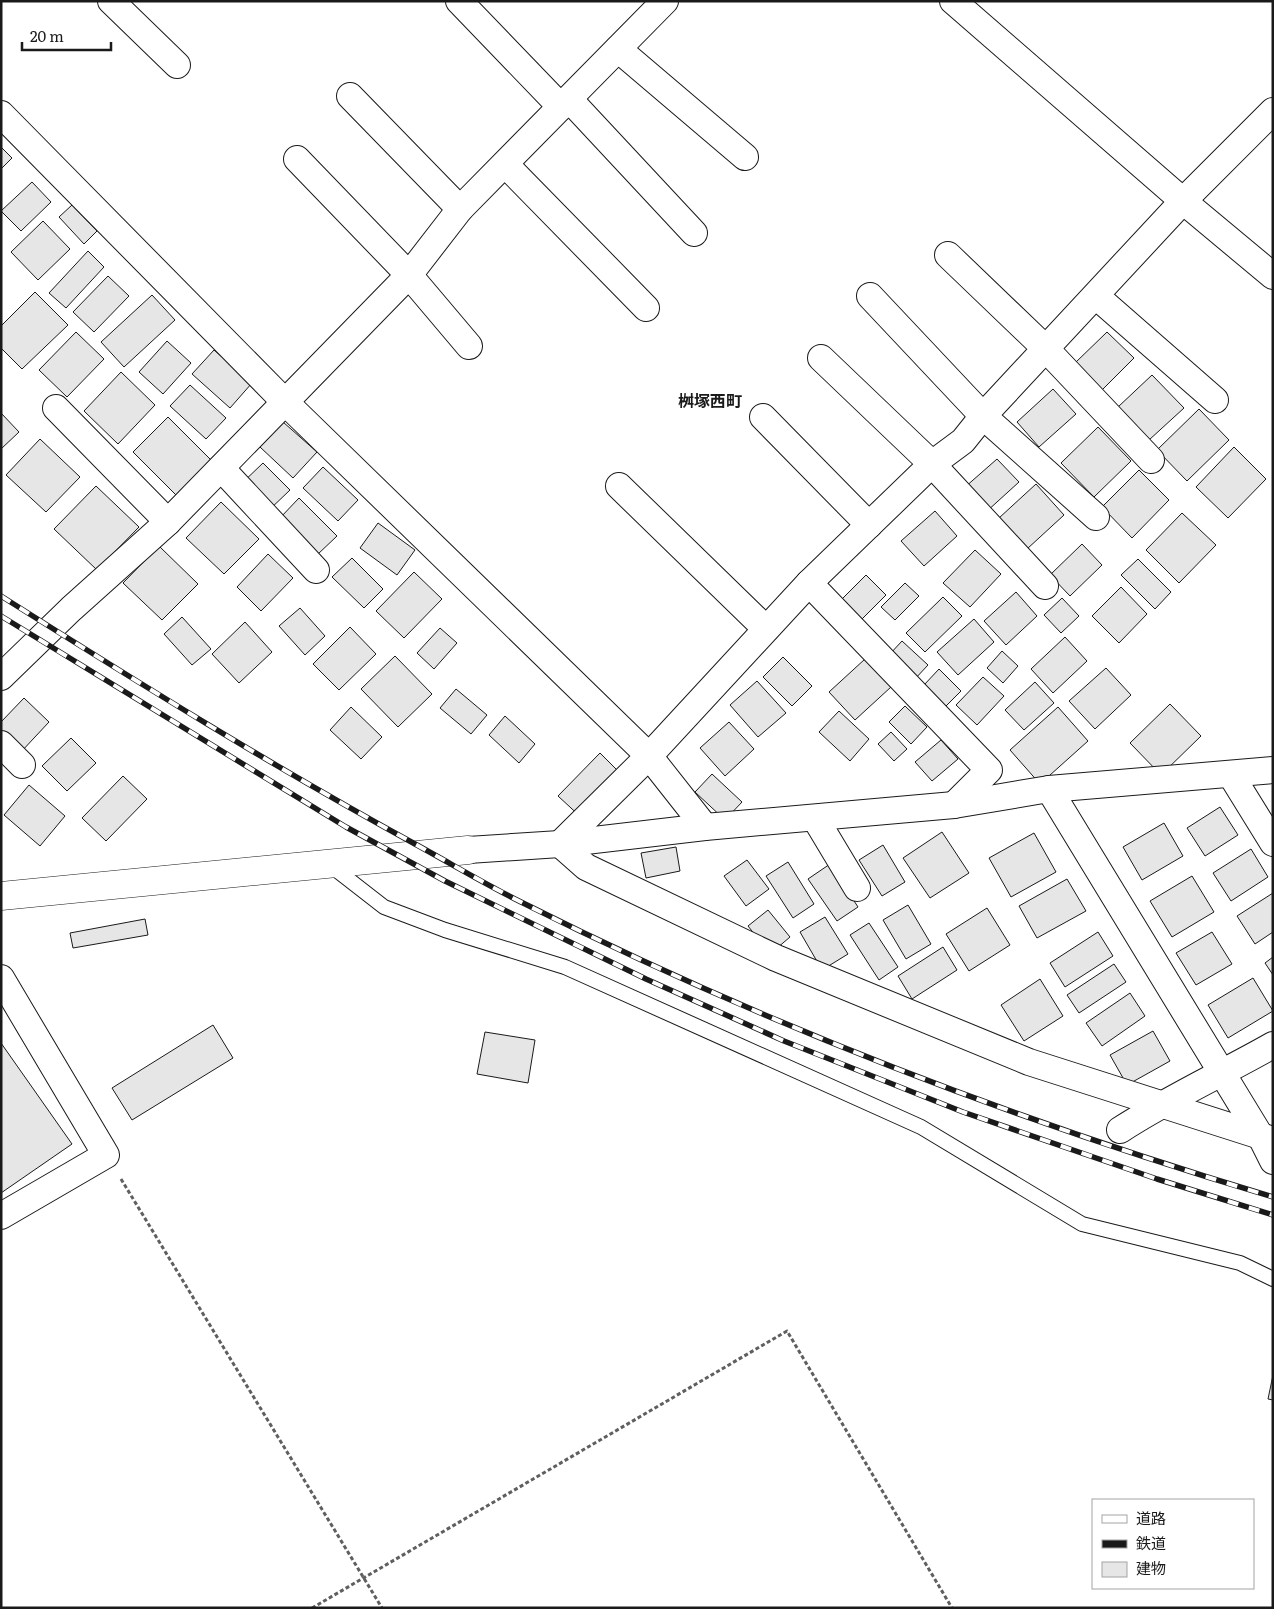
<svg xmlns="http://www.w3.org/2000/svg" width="1274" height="1609" font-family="Literata,'Noto Sans JP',serif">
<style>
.building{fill:#e6e6e6;stroke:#1a1a1a}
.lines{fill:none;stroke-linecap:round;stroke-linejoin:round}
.service-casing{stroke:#1a1a1a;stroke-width:16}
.minor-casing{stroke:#1a1a1a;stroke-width:28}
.tertiary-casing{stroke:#1a1a1a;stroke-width:29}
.path{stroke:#5f5f5f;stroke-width:3;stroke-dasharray:4 2.5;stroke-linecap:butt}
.service{stroke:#fff;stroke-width:14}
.minor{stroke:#fff;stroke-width:26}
.tertiary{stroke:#fff;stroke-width:28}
.rail-casing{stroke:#1a1a1a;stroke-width:5.5}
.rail{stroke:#fff;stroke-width:4;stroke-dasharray:11;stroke-linecap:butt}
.labels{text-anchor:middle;stroke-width:4;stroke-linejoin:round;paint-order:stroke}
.quarter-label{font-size:16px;font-weight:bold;fill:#1a1a1a;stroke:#fff}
</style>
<rect width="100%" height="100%" fill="#fff"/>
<g class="building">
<path d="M1 147 12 158 1 169Z"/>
<path d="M32 182 51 202 21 231 1 211Z"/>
<path d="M72 205 97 231 84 244 59 217Z"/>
<path d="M43 221 70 249 38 280 11 252Z"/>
<path d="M88 251 104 267 66 308 49 293Z"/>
<path d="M108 276 129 296 94 332 73 312Z"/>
<path d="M35 292 68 325 22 369 1 348V326Z"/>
<path d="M152 295 175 320 124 367 101 342Z"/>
<path d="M76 332 104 359 67 397 39 370Z"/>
<path d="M1107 332 1134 358 1102 390 1075 363Z"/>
<path d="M167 341 191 363 163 394 139 372Z"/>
<path d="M214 350 252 383 230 408 192 374Z"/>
<path d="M121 372 155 405 118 444 84 411Z"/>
<path d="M1152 375 1184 408 1149 440 1118 407Z"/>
<path d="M190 385 226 418 206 439 170 406Z"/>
<path d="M1053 389 1076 414 1039 447 1017 422Z"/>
<path d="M1199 409 1229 440 1187 481 1157 450Z"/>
<path d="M1 413 19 432 1 449Z"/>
<path d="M168 417 213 462 178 497 133 452Z"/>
<path d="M283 422 317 452 293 478 260 447Z"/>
<path d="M1098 427 1131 461 1094 497 1061 463Z"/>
<path d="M40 439 80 477 46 512 6 475Z"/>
<path d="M1234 447 1266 479 1228 518 1196 487Z"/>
<path d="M997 459 1019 482 986 512 964 488Z"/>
<path d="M263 463 290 490 267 512 240 485Z"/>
<path d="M323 467 358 500 338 521 303 488Z"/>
<path d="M1139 470 1169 500 1132 538 1102 507Z"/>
<path d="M1036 484 1064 515 1027 549 999 518Z"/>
<path d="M96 486 139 527 97 570 54 529Z"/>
<path d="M299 498 337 536 317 555 280 518Z"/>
<path d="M221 502 259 539 224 574 186 538Z"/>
<path d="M935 511 957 536 924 566 901 541Z"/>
<path d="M1182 513 1216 545 1179 583 1146 550Z"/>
<path d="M378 523 415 550 397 575 360 548Z"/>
<path d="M1082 544 1102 565 1070 596 1050 575Z"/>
<path d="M159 546 198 584 162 620 123 583Z"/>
<path d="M975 550 1001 574 970 607 943 583Z"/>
<path d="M268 554 293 578 261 611 237 587Z"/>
<path d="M352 558 383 589 364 608 332 577Z"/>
<path d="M1138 559 1171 592 1155 609 1121 575Z"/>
<path d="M414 572 442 599 404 638 376 611Z"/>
<path d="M866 575 886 595 859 622 839 602Z"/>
<path d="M905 583 919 596 895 620 881 607Z"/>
<path d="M1121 587 1147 614 1119 643 1092 616Z"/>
<path d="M1016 592 1037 616 1006 645 984 621Z"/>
<path d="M943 597 962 616 925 652 906 633Z"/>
<path d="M1062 598 1079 616 1061 633 1044 615Z"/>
<path d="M300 608 325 636 305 655 279 626Z"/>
<path d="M182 617 211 649 192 665 164 634Z"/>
<path d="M974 619 994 642 958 675 937 652Z"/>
<path d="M245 622 272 652 239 683 212 654Z"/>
<path d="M350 627 376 654 339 690 313 664Z"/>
<path d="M440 628 457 643 434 669 417 653Z"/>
<path d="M1065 637 1087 661 1053 693 1031 669Z"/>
<path d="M902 641 928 665 914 680 889 655Z"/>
<path d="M1002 651 1018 666 1003 683 987 668Z"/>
<path d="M395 656 432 694 398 727 361 689Z"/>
<path d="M783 657 812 686 792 706 763 677Z"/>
<path d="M865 659 891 687 855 720 829 692Z"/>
<path d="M1106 668 1131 695 1095 729 1069 701Z"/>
<path d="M939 669 961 691 946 706 924 685Z"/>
<path d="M983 677 1004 696 977 725 956 705Z"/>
<path d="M757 681 786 713 758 737 730 705Z"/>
<path d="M1035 682 1054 703 1024 730 1005 710Z"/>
<path d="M456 689 487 715 471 734 440 708Z"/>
<path d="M24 698 49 722 20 753 1 734V722Z"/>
<path d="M1170 704 1201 736 1161 775 1130 743Z"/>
<path d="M905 706 927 727 911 744 889 722Z"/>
<path d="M351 707 382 737 361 759 330 730Z"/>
<path d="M1058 707 1088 741 1040 784 1010 750Z"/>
<path d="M839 711 869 739 850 761 819 732Z"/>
<path d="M505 716 535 744 519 763 489 735Z"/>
<path d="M729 722 754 749 725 776 700 748Z"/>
<path d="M891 732 907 749 894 761 878 744Z"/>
<path d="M71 738 96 763 67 791 42 766Z"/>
<path d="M941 740 958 759 932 781 915 762Z"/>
<path d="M600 753 625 778 584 820 558 796Z"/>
<path d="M712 774 742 802 725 820 695 792Z"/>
<path d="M123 776 147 799 106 841 82 818Z"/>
<path d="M29 785 65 816 40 846 4 815Z"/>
<path d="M1220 807 1238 835 1205 856 1187 828Z"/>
<path d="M1164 823 1183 856 1142 880 1123 847Z"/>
<path d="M942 832 969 873 930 898 903 858Z"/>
<path d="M1034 833 1056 872 1011 897 989 858Z"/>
<path d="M883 845 905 882 882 896 859 860Z"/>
<path d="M676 847 680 871 646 878 641 853Z"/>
<path d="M1251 849 1268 877 1231 901 1213 873Z"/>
<path d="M747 860 769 889 746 906 724 876Z"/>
<path d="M788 862 814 904 793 918 766 876Z"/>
<path d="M830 864 858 907 837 921 808 879Z"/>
<path d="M1192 876 1214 912 1172 937 1150 901Z"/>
<path d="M1067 879 1086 911 1037 938 1019 906Z"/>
<path d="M1273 893V932L1255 944 1237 916Z"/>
<path d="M908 905 931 944 906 959 883 920Z"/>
<path d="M987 908 1010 945 969 971 946 934Z"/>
<path d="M768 910 790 937 770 954 748 926Z"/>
<path d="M825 917 848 954 822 970 800 932Z"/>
<path d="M145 919 148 935 73 948 70 933Z"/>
<path d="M869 923 898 967 879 980 850 935Z"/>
<path d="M1098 932 1113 956 1065 987 1050 963Z"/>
<path d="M1212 932 1232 964 1196 985 1176 953Z"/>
<path d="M943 947 957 970 912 999 898 976Z"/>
<path d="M1273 957V975L1265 963Z"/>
<path d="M1114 964 1126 982 1079 1013 1067 995Z"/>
<path d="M1253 978 1273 1011 1228 1038 1208 1005Z"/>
<path d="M1040 979 1063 1016 1024 1041 1001 1005Z"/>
<path d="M1130 993 1145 1016 1102 1046 1086 1023Z"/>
<path d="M213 1025 233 1058 132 1120 112 1088Z"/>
<path d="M1153 1031 1170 1061 1127 1085 1110 1055Z"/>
<path d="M485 1032 535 1040 528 1083 477 1074Z"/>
<path d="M1 1043 72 1144 1 1193Z"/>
<path d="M1273 1375V1400L1268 1399Z"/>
</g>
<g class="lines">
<defs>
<path id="service" d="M330 865 384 907 445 930 565 967 921 1127 1082 1224 1240 1263 1273 1279"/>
<g id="minor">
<path d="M111 1 177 65"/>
<path d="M459 1 561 107"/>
<path d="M953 1 1183 201 1273 276"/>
<path d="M618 49 745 157"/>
<path d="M350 96 460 209"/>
<path d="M569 99 694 233"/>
<path d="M1273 111 1183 201 983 416 963 441 932 464 809 583 649 756 560 844 586 867 776 958 1029 1062 1273 1140"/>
<path d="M1 114 285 402 649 756 705 827"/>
<path d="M297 159 409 275 469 346"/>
<path d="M505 164 646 308"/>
<path d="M948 255 1046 349 1151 460"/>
<path d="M870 296 983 416 1096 517"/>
<path d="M1096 296 1215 400"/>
<path d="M821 358 932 464 1045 586"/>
<path d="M56 408 168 522"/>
<path d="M763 417 869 525"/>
<path d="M221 468 316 570"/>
<path d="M619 486 766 629"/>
<path d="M809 583 989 770 954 805"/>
<path d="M1 677 71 609 168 522 409 275 460 209 665 1"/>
<path d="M1 744 22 765"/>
<path d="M1231 775 1273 843"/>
<path d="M1049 789 1261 1137 1273 1161"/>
<path d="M815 818 857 888"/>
<path d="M468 850 560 844 705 827 954 805 1049 789 1273 770"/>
<path d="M1 978 106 1155 1 1216"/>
<path d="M1120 1130C1169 1098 1222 1074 1273 1045"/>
</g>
<path id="tertiary" d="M1 896 468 850"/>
</defs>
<use href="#service" class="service-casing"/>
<use href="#minor" class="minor-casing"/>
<use href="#tertiary" class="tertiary-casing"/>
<g class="path">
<path d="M121 1179 382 1608"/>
<path d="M312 1608 787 1331 952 1608"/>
</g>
<use href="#service" class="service"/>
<use href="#minor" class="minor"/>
<use href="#tertiary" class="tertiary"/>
<defs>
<g id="rail">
<path d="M1 596C137 682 274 767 415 844 450 863 485 884 521 902 762 1023 1014 1120 1273 1197"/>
<path d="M1 616 346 827 445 881 646 979 784 1041 963 1112 1157 1179 1273 1215"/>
</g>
</defs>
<use href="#rail" class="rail-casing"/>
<use href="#rail" class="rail"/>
</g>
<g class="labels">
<g class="quarter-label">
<text x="710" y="407">桝塚西町</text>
</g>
</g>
<rect width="1274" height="1609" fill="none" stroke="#1a1a1a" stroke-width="5"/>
<rect x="1092" y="1499" width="162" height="90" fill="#ffffff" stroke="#a3a3a3"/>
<rect x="1102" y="1515" width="25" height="8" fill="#ffffff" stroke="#a3a3a3"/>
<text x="1136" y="1524" font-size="15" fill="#1a1a1a">道路</text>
<rect x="1102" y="1540" width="25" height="8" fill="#1a1a1a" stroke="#a3a3a3"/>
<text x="1136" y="1549" font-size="15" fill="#1a1a1a">鉄道</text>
<rect x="1102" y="1562" width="25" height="15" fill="#e6e6e6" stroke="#a3a3a3"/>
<text x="1136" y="1574" font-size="15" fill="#1a1a1a">建物</text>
<path d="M22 42v8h89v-8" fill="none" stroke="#1a1a1a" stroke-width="2.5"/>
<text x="30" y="42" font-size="15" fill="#1a1a1a" stroke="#ffffff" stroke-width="4" paint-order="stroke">20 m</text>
</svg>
